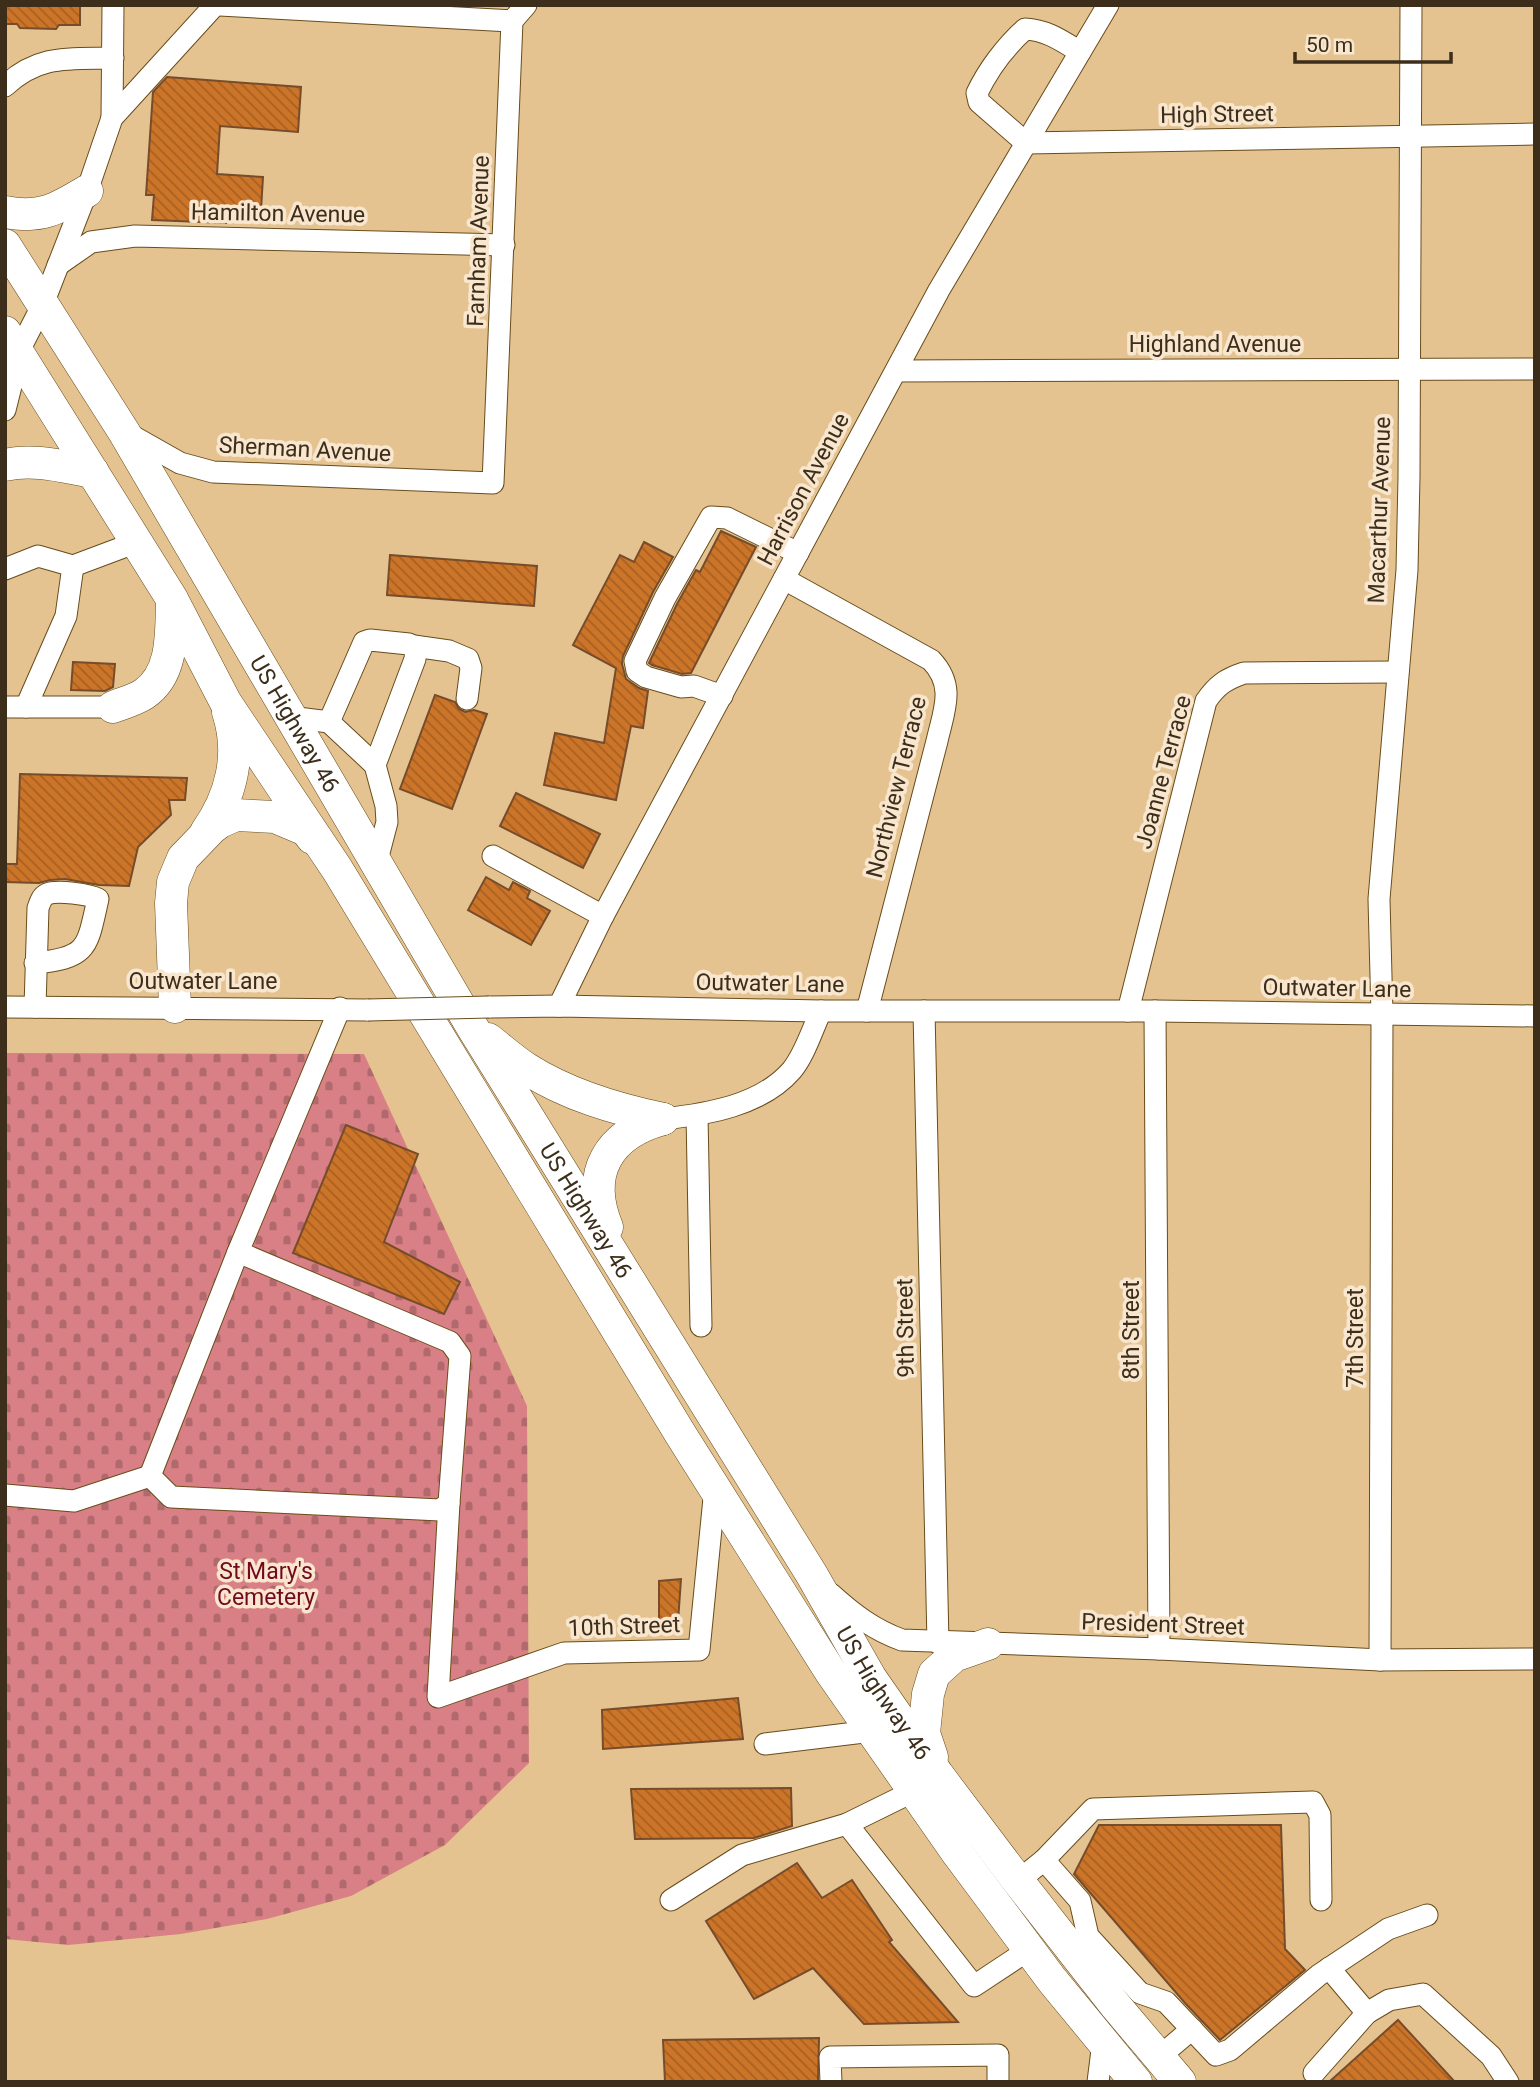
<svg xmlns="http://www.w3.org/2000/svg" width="1540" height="2087" font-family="Roboto,sans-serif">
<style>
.cemetery{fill:url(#cemetery-stones)}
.building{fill:url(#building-back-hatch);stroke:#774c2b;stroke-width:2}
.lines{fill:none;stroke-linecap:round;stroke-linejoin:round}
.minor-casing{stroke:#694c1b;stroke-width:23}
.highway-casing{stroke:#694c1b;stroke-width:33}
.minor{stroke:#fff;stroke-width:21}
.highway{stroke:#fff;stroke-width:32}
.minor-bridge-casing{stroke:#694c1b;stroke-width:23;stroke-linecap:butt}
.minor-bridge{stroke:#fff;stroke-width:21}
.labels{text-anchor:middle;stroke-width:7;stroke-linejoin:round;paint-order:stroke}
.street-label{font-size:23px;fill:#3c2e1a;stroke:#f8e6ce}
.park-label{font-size:23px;fill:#720921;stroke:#f8e6ce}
</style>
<defs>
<pattern id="cemetery-stones" width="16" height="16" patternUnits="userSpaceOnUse" patternTransform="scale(1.75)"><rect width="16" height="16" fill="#d88085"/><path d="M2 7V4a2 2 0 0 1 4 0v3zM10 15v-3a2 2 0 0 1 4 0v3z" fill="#b0696c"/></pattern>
<pattern id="building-back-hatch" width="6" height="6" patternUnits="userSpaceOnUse" patternTransform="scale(1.75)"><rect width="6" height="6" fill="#cc7529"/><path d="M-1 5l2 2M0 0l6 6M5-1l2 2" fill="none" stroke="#a76022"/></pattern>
</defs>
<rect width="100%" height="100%" fill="#e4c391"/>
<path class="cemetery" d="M5 1053 364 1054 527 1406 529 1763 445 1845 351 1896 267 1919 181 1934 68 1945 5 1939Z"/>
<g class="building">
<path d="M5 5H80V25H59L56 29 20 28 17 24H5Z"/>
<path d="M167 77 301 87 298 132 220 126 217 174 263 177 261 210 228 208 226 223 152 220 154 195H146L153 92Z"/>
<path d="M721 531 756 547 691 673 682 674 652 665 649 663 677 604 696 570 700 572Z"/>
<path d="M644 542 673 557 653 592 623 656 622 664 626 679 639 688 648 691 643 728 631 726 616 800 544 785 555 733 604 743 616 668 573 645 620 555 634 562Z"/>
<path d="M390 555 537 566 534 606 387 595Z"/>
<path d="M73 662 115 664 113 687 105 691 71 690Z"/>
<path d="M435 695 455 702 459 709 465 712 474 710 487 714 452 809 400 789Z"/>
<path d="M20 774 187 778 185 800H169L171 815 138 847 129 886 99 885 65 879 50 880 39 883 5 882V864H17Z"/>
<path d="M516 793 600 834 583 868 500 826Z"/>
<path d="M486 877 509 890 513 882 530 891 527 898 550 911 531 945 468 910Z"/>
<path d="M346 1125 418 1154 384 1242 460 1282 444 1314 293 1253Z"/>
<path d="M681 1579 678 1622 659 1621V1581Z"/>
<path d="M738 1698 743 1739 603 1749 602 1710Z"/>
<path d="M791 1788 792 1826 754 1838 635 1839 631 1789Z"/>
<path d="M1099 1825H1281L1285 1949 1305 1970 1220 2040 1185 2003 1074 1874Z"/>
<path d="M797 1863 822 1898 852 1880 892 1940 889 1942 958 2022 864 2024 813 1968 754 1999 706 1921Z"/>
<path d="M1398 2020 1455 2082H1329Z"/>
<path d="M819 2038 818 2082H665L663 2040Z"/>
</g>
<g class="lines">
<defs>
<g id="minor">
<path d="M220 5 512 21"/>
<path d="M1080 52C1062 41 1047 30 1025 29 1006 46 988 70 977 93L979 102 1026 143 1535 134"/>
<path d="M5 86C39 54 70 59 113 58"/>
<path d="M112 118 113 5"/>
<path d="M58 265 91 242 135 236 504 245"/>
<path d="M896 371 1535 369"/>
<path d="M5 378 43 304 87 191 112 118 215 5"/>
<path d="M5 410 16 366"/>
<path d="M127 433 180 463 213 472 493 483 512 21 526 5"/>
<path d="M5 569 38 556 73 566 137 542"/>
<path d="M784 579 931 660C956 686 944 710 937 741L867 1011"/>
<path d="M414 646 449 651 468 659 471 668 467 699"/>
<path d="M722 696 694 686 681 687 646 677 637 671 635 661 665 598 711 517 727 518 798 553"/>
<path d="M5 707H113"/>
<path d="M26 707 66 616 73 566"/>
<path d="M290 717 329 722 364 642 370 640 409 644 416 648 415 659 375 765 386 806 387 822 376 864"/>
<path d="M329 722 375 765"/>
<path d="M493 856 603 916"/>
<path d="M559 1006 603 916 939 290 1108 5"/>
<path d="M5 1007 368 1010"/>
<path d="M35 1007 38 908C40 903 41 897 47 894 57 890 89 894 98 899 87 947 89 958 35 963"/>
<path d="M489 1007 559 1006 821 1011H1155L1535 1016"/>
<path d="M924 1011 938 1643"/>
<path d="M1128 1011 1206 701C1217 685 1226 679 1244 673L1398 672"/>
<path d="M1155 1011 1159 1649"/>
<path d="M697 1115 701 1326"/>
<path d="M663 1119C707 1114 761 1106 792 1070 805 1054 812 1030 821 1011"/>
<path d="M150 1476 171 1497 440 1510 449 1503 460 1356 450 1342 238 1252"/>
<path d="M5 1495 74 1501 150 1476 238 1252 340 1008"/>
<path d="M449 1503 438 1697 564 1653 699 1650 715 1488"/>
<path d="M831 1594C853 1614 874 1630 902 1640L1159 1649 1380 1660 1535 1659"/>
<path d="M1380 1660 1382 1015 1379 899 1407 570 1409 477 1411 5"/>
<path d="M765 1744 872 1731"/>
<path d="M847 1824 974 1986 1030 1949"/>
<path d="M1044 1860 1080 1901 1088 1936 1140 1993 1166 2002 1216 2055 1230 2050 1319 1975 1388 1929 1427 1915"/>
<path d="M1018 1881 1044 1860 1093 1809 1313 1802 1320 1815 1321 1900"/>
<path d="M671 1900 742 1855 847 1824 914 1791"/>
<path d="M1329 1968 1367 2013 1389 2000 1423 1994 1491 2056 1508 2082"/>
<path d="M1159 2057 1192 2029"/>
<path d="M1314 2073 1367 2013"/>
<path d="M831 2082 830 2057 998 2055V2082"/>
<path d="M1098 2082 1103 2042"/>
</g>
<g id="highway">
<path d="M5 212C41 219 57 209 87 191"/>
<path id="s1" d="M5 245 124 432 471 1025 812 1575 870 1677 938 1775 1018 1881 1115 2005 1180 2082"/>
<path d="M5 332 172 599 226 703 337 869 681 1435 830 1671 958 1854 1052 1980 1136 2082"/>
<path d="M5 465C34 458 64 467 93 472"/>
<path d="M113 707C123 703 135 700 144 694 174 674 171 632 172 600"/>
<path d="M206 832C231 797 242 755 228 712"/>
<path d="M175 1007 171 903 173 882 183 858 212 828 220 822 236 815 275 817 306 830 312 838"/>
<path d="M488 1039C501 1049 513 1060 527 1069 568 1095 615 1109 663 1119"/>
<path d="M607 1227C585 1173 608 1134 663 1119"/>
<path d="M932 1757 924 1733 928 1694 934 1674 954 1656 988 1644"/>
</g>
</defs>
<use href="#minor" class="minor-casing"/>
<use href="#highway" class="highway-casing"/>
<use href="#minor" class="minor"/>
<use href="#highway" class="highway"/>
<defs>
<path id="minor-bridge" d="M368 1010 489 1007"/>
</defs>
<use href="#minor-bridge" class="minor-bridge-casing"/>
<use href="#minor-bridge" class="minor-bridge"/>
</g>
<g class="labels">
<g class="street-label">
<text transform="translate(1217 114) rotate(-1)" y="8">High Street</text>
<text transform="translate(278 213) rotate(1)" y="8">Hamilton Avenue</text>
<text transform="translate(478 241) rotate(-88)" y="8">Farnham Avenue</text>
<text x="1215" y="352">Highland Avenue</text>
<text transform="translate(305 449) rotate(3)" y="8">Sherman Avenue</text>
<text transform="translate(803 489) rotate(-62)" y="8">Harrison Avenue</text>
<text transform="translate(1379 510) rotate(-88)" y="8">Macarthur Avenue</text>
<text dy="8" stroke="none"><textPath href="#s1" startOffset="560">US Highway 46</textPath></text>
<text transform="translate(1163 772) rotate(-75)" y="8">Joanne Terrace</text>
<text transform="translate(896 787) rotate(-76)" y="8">Northview Terrace</text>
<text x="203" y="989">Outwater Lane</text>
<text transform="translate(770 983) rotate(1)" y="8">Outwater Lane</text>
<text transform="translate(1337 988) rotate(1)" y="8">Outwater Lane</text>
<text dy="8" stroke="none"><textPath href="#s1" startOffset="1127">US Highway 46</textPath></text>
<text transform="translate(905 1328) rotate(-91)" y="8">9th Street</text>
<text transform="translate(1131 1330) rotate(-90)" y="8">8th Street</text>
<text transform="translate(1355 1338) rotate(-90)" y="8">7th Street</text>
<text transform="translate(1163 1624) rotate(2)" y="8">President Street</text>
<text transform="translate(624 1626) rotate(-2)" y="8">10th Street</text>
<text dy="8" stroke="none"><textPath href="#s1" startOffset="1694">US Highway 46</textPath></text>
</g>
<g class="park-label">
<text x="266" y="1579">St Mary's<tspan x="266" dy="26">Cemetery</tspan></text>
</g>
</g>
<rect width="1540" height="2087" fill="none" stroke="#3c2e1a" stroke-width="14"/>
<path d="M1295 52v10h156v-10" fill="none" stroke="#3c2e1a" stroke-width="3.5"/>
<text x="1306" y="52" font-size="21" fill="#3c2e1a" stroke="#f8e6ce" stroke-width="5" paint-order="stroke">50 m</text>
</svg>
